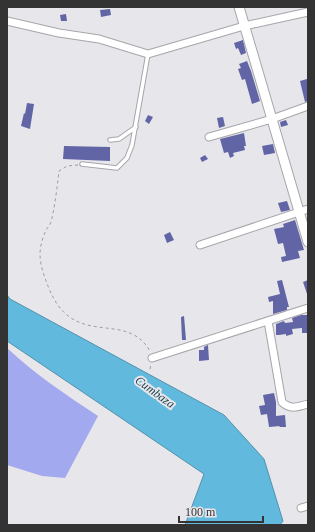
<svg xmlns="http://www.w3.org/2000/svg" width="315" height="532" font-family="'Times New Roman',serif">
<style>
.forest{fill:#a3a9ee}
.water{fill:#62b9de;stroke:#5491ab}
.building{fill:#6265a5}
.lines{fill:none;stroke-linecap:round;stroke-linejoin:round}
.lane-casing{stroke:#a6a6aa;stroke-width:5.5}
.street-casing{stroke:#a6a6aa;stroke-width:9}
.secondary-casing{stroke:#a6a6aa;stroke-width:11}
.path{stroke:#9c9c9f;stroke-width:1;stroke-dasharray:3 3;stroke-linecap:butt}
.lane{stroke:#fff;stroke-width:3.5}
.street{stroke:#fff;stroke-width:7}
.secondary{stroke:#fff;stroke-width:9}
.labels{text-anchor:middle;stroke-width:4;stroke-linejoin:round;paint-order:stroke}
.water-label{font-size:12px;font-style:italic;fill:#163d4d;stroke:#e7e7eb}
</style>
<rect width="100%" height="100%" fill="#e7e7eb"/>
<path class="forest" d="M7 348C35 374 66 395 98 416L65 478 42 476 7 465Z"/>
<path class="water" d="M7 295 10 299 224 415 264 459 283 521 280 525H185L204 474 7 341Z"/>
<g class="building">
<path d="M110 9 111 15 101 17 100 10Z"/>
<path d="M66 14 67 21H61L60 15Z"/>
<path d="M243 40 246 53 241 55 238 48 236 49 234 43Z"/>
<path d="M247 61 251 71 260 101 252 104 245 79 242 80 238 69 241 68 239 64Z"/>
<path d="M307 79 308 101 305 102 300 81Z"/>
<path d="M27 103 34 104 30 129 21 126 24 113 25 114Z"/>
<path d="M148 115 153 117 149 124 145 121Z"/>
<path d="M223 117 225 126 219 128 217 118Z"/>
<path d="M286 120 288 125 281 127 280 122Z"/>
<path d="M244 133 246 146H244L245 150 233 153 234 156 230 158 228 152 224 153 220 139Z"/>
<path d="M273 144 275 153 264 155 262 146Z"/>
<path d="M64 146 110 147V161L63 159Z"/>
<path d="M205 155 208 159 202 162 200 158Z"/>
<path d="M287 201 290 210 281 212 278 203Z"/>
<path d="M295 220 304 250 298 251 300 258 282 262 281 257 286 256 283 243 278 244 274 229 284 227 283 224Z"/>
<path d="M170 232 174 240 167 243 164 235Z"/>
<path d="M282 280 289 307H287V310L273 314V301L269 302 268 297 280 294 277 281Z"/>
<path d="M308 280V294H307L303 282Z"/>
<path d="M301 315H308V333H302V328L292 329 293 334 286 336V334L279 335H276V324L284 321 285 323 293 322 292 318Z"/>
<path d="M184 316 186 340H182L181 317Z"/>
<path d="M208 345 209 360 199 361V350H204V347Z"/>
<path d="M274 393 276 402V416L285 415 286 427H279L280 426 269 427 267 414 261 415 259 406 265 405 263 395Z"/>
</g>
<g class="lines">
<defs>
<g id="lane">
<path d="M110 140 119 139 136 127"/>
<path d="M82 164 117 168 127 158 132 145 148 54"/>
</g>
<g id="street">
<path d="M7 21 59 33 99 39 148 54 244 26 308 12"/>
<path d="M209 137 272 119 308 106"/>
<path d="M200 245 308 209"/>
<path d="M268 321 282 402C290 410 298 407 308 404"/>
<path d="M152 358 308 308"/>
<path d="M301 508 308 506"/>
</g>
<path id="secondary" d="M239 7 308 242"/>
</defs>
<use href="#lane" class="lane-casing"/>
<use href="#street" class="street-casing"/>
<use href="#secondary" class="secondary-casing"/>
<g class="path">
<path d="M78 165 67 166 59 171C57 188 55 206 51 222 50 225 48 227 46 230 43 237 40 246 40 254 40 265 44 276 48 286 73 352 125 308 150 351"/>
<path d="M150 369 151 364"/>
</g>
<use href="#lane" class="lane"/>
<use href="#street" class="street"/>
<use href="#secondary" class="secondary"/>
</g>
<g class="labels">
<g class="water-label">
<text transform="translate(155 392) rotate(36)" y="4">Cumbaza</text>
</g>
</g>
<rect width="315" height="532" fill="none" stroke="#333334" stroke-width="16"/>
<path d="M179 516v6h84v-6" fill="none" stroke="#333334" stroke-width="2"/>
<text x="185" y="516" font-size="12" fill="#333334" stroke="#e7e7eb" stroke-width="3" paint-order="stroke">100 m</text>
</svg>
